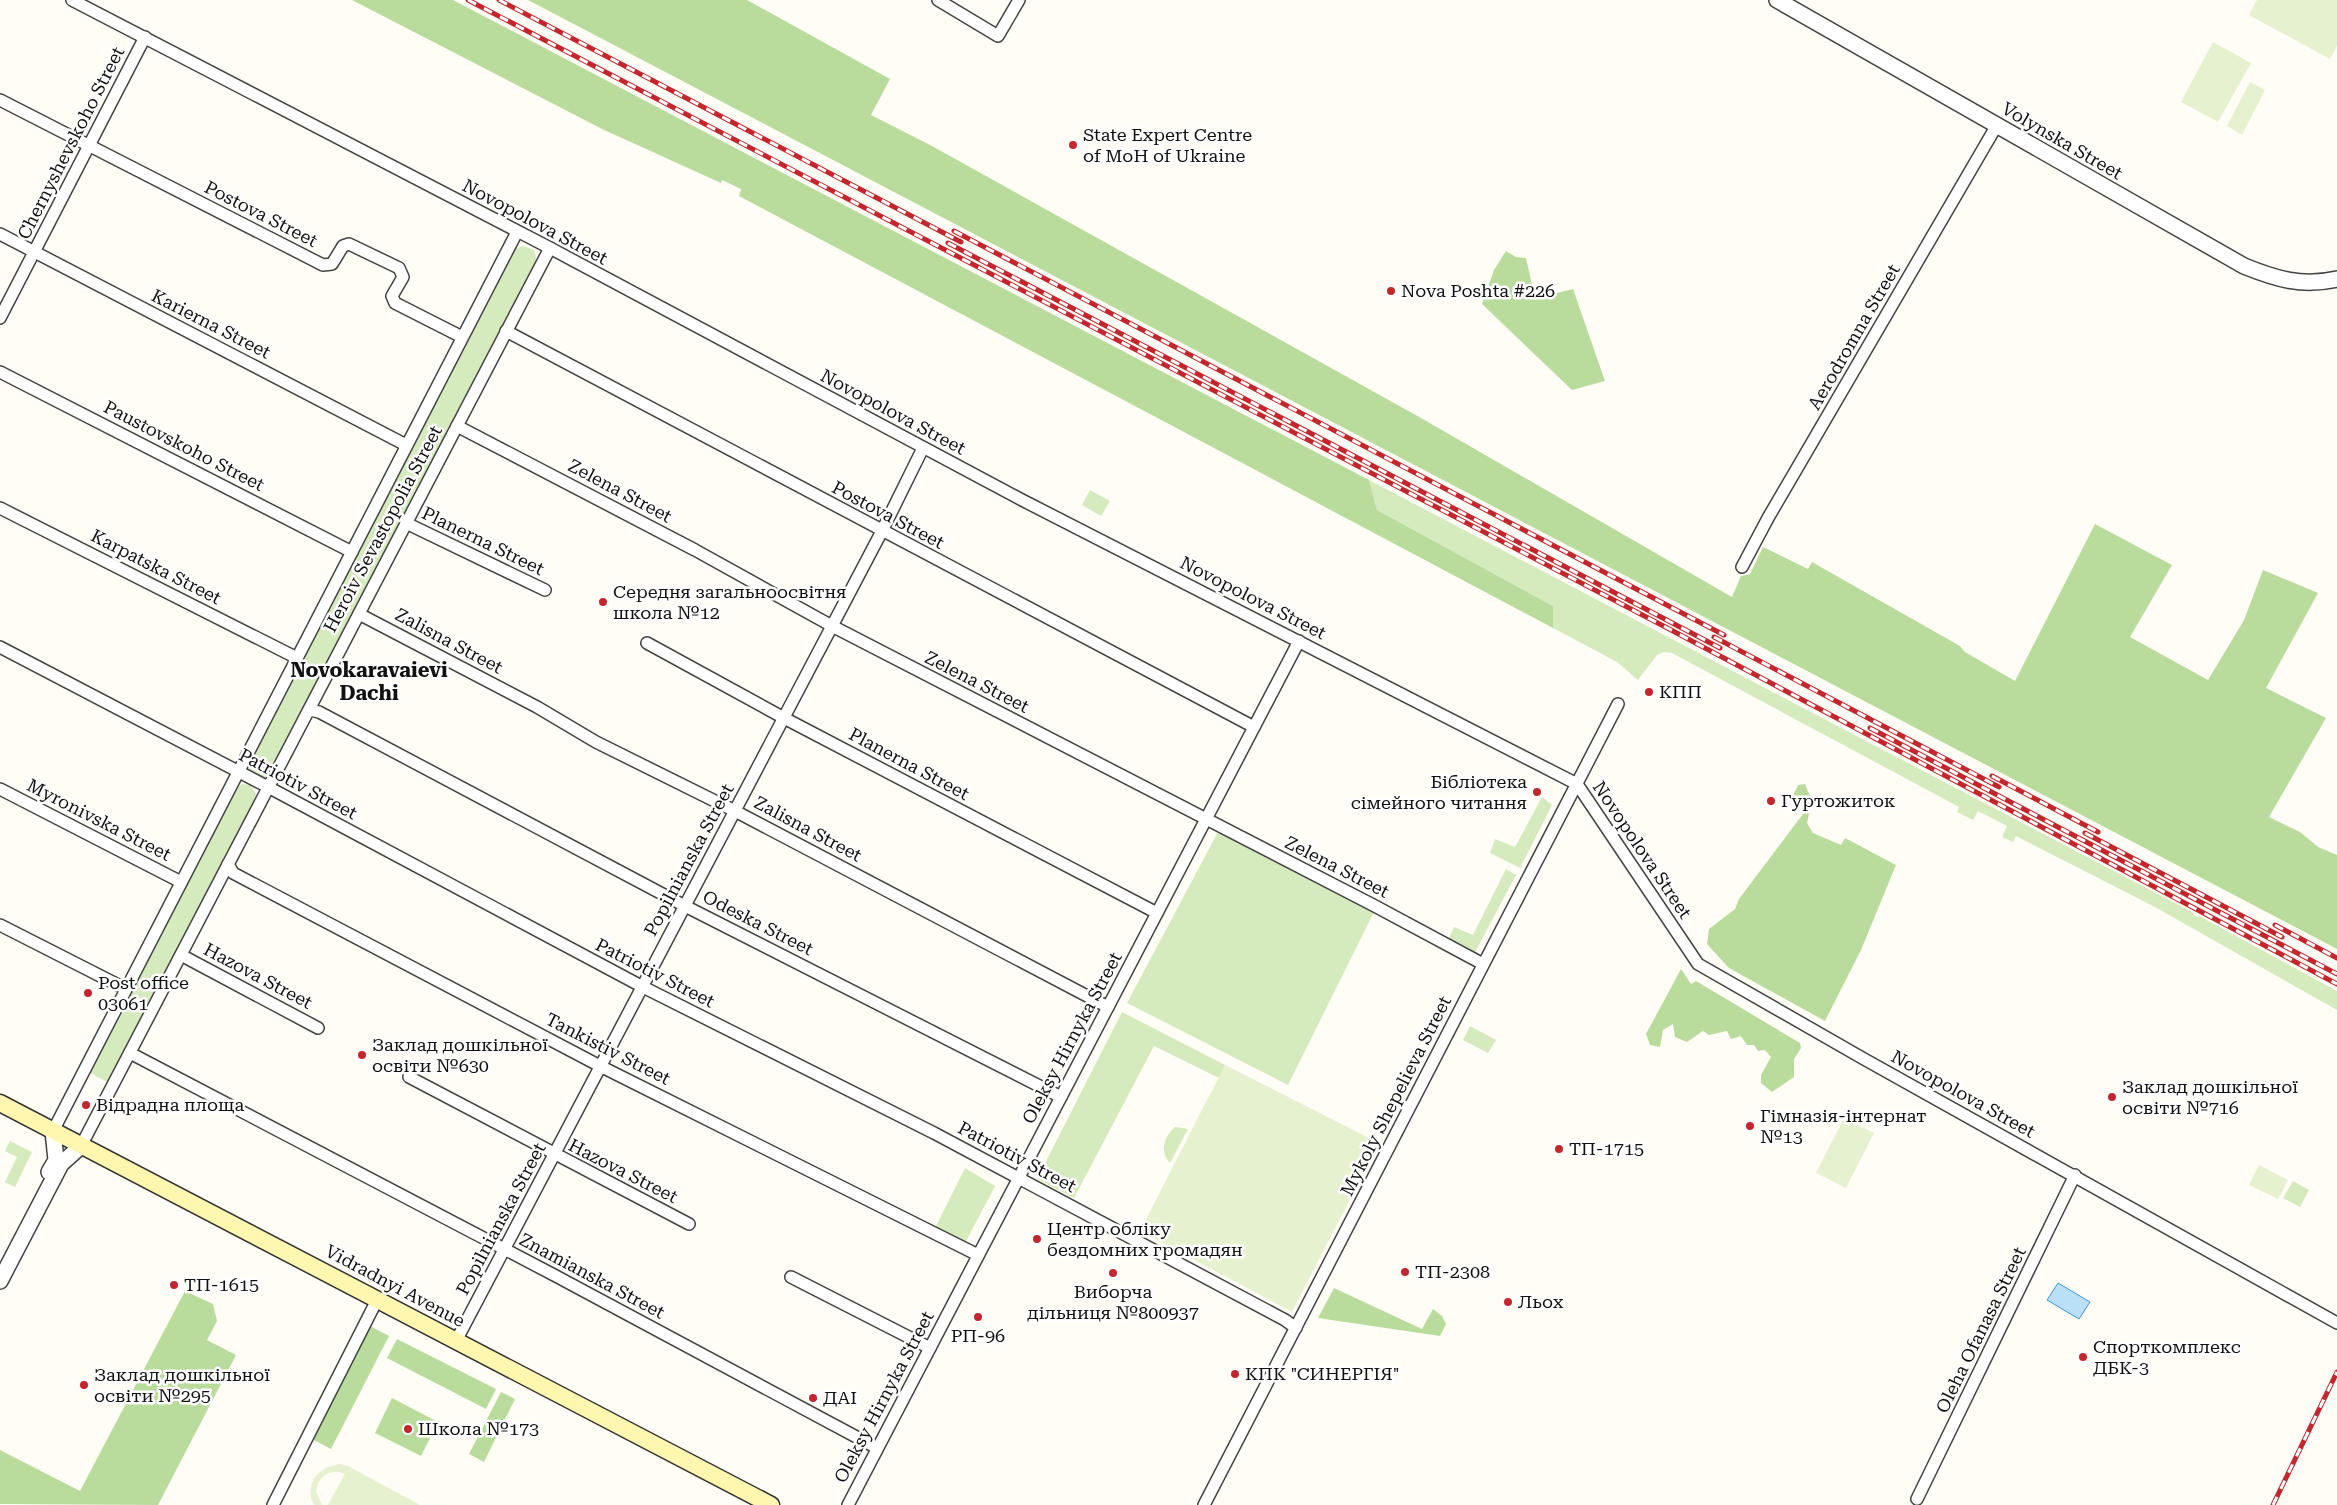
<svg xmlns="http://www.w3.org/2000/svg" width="2337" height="1505" font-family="'Roboto Serif',serif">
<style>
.green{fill:#d5ebbd}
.forest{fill:#b9dc9c}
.pitch{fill:#e6f2cf}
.water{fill:#b9e0f7;stroke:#3f96cf}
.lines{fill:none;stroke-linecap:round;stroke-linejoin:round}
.minor-casing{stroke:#444;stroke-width:14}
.tertiary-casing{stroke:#444;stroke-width:18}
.secondary-casing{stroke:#333;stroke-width:19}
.minor{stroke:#fff;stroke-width:11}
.tertiary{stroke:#fff;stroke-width:15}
.secondary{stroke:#fff6b0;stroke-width:16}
.rail-casing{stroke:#c4262e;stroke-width:5}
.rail{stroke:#fff;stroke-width:3;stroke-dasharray:9;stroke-linecap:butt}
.poi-dot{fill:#c4262e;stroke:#fff;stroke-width:2}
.labels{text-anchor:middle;stroke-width:5;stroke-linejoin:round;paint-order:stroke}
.poi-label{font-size:18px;fill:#111;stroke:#fff;text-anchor:start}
.street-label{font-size:18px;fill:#111;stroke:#fff}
.quarter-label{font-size:20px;font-weight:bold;fill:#111;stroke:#fff}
</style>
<rect width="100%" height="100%" fill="#fffdf5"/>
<g class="green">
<path d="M523 246 534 250 537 261 271 774 263 778 251 774 247 766 329 599 515 249Z"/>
<path d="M1369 480 2194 913 2193 915 2198 917 2199 916 2337 991V1010L2153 906 2016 836 2013 842 2002 837 2007 826 1978 811 1973 820 1957 812 1959 807 1672 653 1663 652 1657 655 1638 680 1617 662 1553 628V606L1377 510Z"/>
<path d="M1090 490 1110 501 1101 516 1082 505Z"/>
<path d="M242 784 250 785 258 796 111 1084 90 1073 234 789Z"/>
<path d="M1542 797 1552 805 1520 868 1490 853 1495 839 1515 847Z"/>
<path d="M1219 830 1375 910 1288 1085 1127 1003Z"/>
<path d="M1506 869 1516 875 1474 954 1448 940 1454 927 1473 935Z"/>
<path d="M1122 1012 1225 1065 1219 1078 1154 1046 1074 1198 1037 1179Z"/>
<path d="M1470 1026 1496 1040 1488 1053 1463 1040Z"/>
<path d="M1175 1127 1188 1129 1170 1163C1159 1151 1164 1137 1175 1127Z"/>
<path d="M10 1141 32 1152 15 1187 5 1182 17 1157 5 1151Z"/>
<path d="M965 1168 995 1186 964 1245 934 1230Z"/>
<path d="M2293 1181 2309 1190 2300 1207 2283 1198Z"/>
</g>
<g class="forest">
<path d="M352 0H453L1369 480 1377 510 1553 606V628L739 196 741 189 722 180 721 183 602 129Z"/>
<path d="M528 0H747L890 79 871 115 932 146 1421 418 1732 597 1741 576 1750 574 1763 547 1808 569 1812 562 1960 646 1965 652 2015 681 2095 524 2172 565 2130 637 2208 680 2244 620 2263 570 2318 593 2266 688 2326 718 2269 817 2300 832 2318 847 2337 855V949Z"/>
<path d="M1506 251 1516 257 1526 258 1535 298 1573 289 1605 381 1572 390 1482 304 1494 270Z"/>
<path d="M1805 784 1812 801 1807 823 1813 833 1841 845 1845 838 1896 865 1861 950 1825 1021 1729 968 1707 944 1709 929 1735 909 1739 899 1803 814 1805 803 1793 796 1798 785Z"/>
<path d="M1681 969 1691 984 1696 981 1800 1043 1801 1048 1794 1059V1077L1772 1092 1761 1083V1075L1771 1057 1765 1050 1758 1051 1754 1045H1747L1741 1036 1731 1039 1727 1031 1709 1035 1703 1031 1687 1042 1675 1037 1673 1024 1663 1030 1660 1047 1650 1045 1646 1034Z"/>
<path d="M1334 1288 1422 1329 1433 1309 1442 1316 1446 1324 1440 1336 1318 1318Z"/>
<path d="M185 1291 213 1304 217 1321 207 1340 236 1355 158 1505 0 1504V1450L80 1491Z"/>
<path d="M368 1325 389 1336 331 1449 310 1438Z"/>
<path d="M397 1339 496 1389 486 1409 387 1358Z"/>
<path d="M501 1392 515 1399 484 1462 469 1454Z"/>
<path d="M392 1398 438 1422 421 1456 375 1433Z"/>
</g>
<g class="pitch">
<path d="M2257 0H2337V46L2330 59 2249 15Z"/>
<path d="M2213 42 2251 63 2218 122 2181 102Z"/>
<path d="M2250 82 2265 90 2242 135 2227 126Z"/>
<path d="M1225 1065 1379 1143 1292 1312 1140 1231Z"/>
<path d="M1844 1118 1874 1133 1846 1188 1816 1173Z"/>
<path d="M2259 1165 2288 1180 2278 1199 2249 1185Z"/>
<path d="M340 1464 348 1466 420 1505H328L345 1474C330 1468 318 1476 316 1491L322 1505H314C303 1484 319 1466 340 1464Z"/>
</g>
<path class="water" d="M2058 1283 2090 1302 2079 1319 2047 1300Z"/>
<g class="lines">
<defs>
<g id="minor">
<path d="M72 0 550 248 1022 500 1577 784 1698 964 1864 1059 2337 1323"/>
<path d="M938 0 998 36 1019 0"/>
<path d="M0 100 323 265 332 264 343 246 349 244 399 268 403 277 392 296 395 303 462 337"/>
<path d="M0 234 406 445"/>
<path d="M0 318 145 37"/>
<path d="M506 331 1254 727"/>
<path d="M0 372 352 552"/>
<path d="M457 426 695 550 832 626 1373 905 1483 964"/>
<path d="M0 508 297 658"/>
<path d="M406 523 545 590"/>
<path d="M1742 567 1768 518 1997 125"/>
<path d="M359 614 537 707 596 742 735 811 1108 1007"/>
<path d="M647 643 784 718 1157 913"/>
<path d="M0 647 268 787 643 987 934 1133 1285 1320 1296 1328"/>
<path d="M309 710 319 712 685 906 1061 1097"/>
<path d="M0 789 181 882"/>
<path d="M228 864 233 873 600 1066 978 1255"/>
<path d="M0 925 126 989"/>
<path d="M181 955 318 1028"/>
<path d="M130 1053 554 1275 877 1448"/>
<path d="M409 1077 689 1224"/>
<path d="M53 1131 517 232"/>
<path d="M81 1146 550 248"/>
<path d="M791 1277 930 1348"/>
<path d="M456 1341 882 531 923 448"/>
<path d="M1917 1499 2075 1175"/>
<path d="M273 1505 377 1300"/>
<path d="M848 1505 1299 641"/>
<path d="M1204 1505 1618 704"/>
</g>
<g id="tertiary">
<path d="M1777 0 2244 266C2276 279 2302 287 2337 279"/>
<path d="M49 1172 56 1160 53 1131"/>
<path d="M0 1281 61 1164 81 1146"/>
</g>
<path id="secondary" d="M0 1103 771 1505"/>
</defs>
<use href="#minor" class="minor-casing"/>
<use href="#tertiary" class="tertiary-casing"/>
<use href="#secondary" class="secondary-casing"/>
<use href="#minor" class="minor"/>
<use href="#tertiary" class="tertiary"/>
<use href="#secondary" class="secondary"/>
<defs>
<g id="rail">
<path d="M468 0 1673 631 2337 984"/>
<path d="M499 0 961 242"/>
<path d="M954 231 1724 635"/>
<path d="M948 243 1720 648"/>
<path d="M1714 637 1999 787"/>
<path d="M1870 728 2337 974"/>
<path d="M1992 776 2098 832"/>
<path d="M2085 833 2282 937"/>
<path d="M2275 925 2337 958"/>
<path d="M2273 1505 2337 1372"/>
</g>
</defs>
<use href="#rail" class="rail-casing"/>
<use href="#rail" class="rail"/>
</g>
<g class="poi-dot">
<circle cx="1073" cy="145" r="5"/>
<circle cx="1391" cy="291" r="5"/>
<circle cx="603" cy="602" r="5"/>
<circle cx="1649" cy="692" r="5"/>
<circle cx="1537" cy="792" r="5"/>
<circle cx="1771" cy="801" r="5"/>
<circle cx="88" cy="993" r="5"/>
<circle cx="362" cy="1055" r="5"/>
<circle cx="2112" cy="1097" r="5"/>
<circle cx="86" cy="1105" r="5"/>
<circle cx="1750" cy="1126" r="5"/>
<circle cx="1559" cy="1149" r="5"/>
<circle cx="1037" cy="1239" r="5"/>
<circle cx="1405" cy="1272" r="5"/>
<circle cx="1113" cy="1273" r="5"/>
<circle cx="174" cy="1285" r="5"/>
<circle cx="1508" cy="1302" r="5"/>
<circle cx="978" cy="1317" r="5"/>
<circle cx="2083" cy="1357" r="5"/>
<circle cx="1235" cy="1374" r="5"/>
<circle cx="84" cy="1385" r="5"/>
<circle cx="813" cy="1398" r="5"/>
<circle cx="408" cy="1429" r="5"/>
</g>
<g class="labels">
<g class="poi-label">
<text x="1083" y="141">State Expert Centre<tspan x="1083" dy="21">of MoH of Ukraine</tspan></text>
<text x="1401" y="297">Nova Poshta #226</text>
<text x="613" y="598">Середня загальноосвітня<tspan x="613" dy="21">школа №12</tspan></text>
<text x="1659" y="698">КПП</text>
<text x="1527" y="788" text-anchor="end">Бібліотека<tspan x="1527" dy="21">сімейного читання</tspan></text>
<text x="1781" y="807">Гуртожиток</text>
<text x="98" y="989">Post office<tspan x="98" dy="21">03061</tspan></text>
<text x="372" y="1051">Заклад дошкільної<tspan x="372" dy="21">освіти №630</tspan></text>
<text x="2122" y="1093">Заклад дошкільної<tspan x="2122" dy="21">освіти №716</tspan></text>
<text x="96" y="1111">Відрадна площа</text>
<text x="1760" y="1122">Гімназія-інтернат<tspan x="1760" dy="21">№13</tspan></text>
<text x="1569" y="1155">ТП-1715</text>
<text x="1047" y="1235">Центр обліку<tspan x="1047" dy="21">бездомних громадян</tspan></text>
<text x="1415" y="1278">ТП-2308</text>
<text x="184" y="1291">ТП-1615</text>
<text x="1113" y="1298" text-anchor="middle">Виборча<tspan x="1113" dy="21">дільниця №800937</tspan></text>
<text x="1518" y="1308">Льох</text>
<text x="978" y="1342" text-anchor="middle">РП-96</text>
<text x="2093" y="1353">Спорткомплекс<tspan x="2093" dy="21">ДБК-3</tspan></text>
<text x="1245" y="1380">КПК "СИНЕРГІЯ"</text>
<text x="94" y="1381">Заклад дошкільної<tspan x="94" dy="21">освіти №295</tspan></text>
<text x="823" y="1404">ДАІ</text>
<text x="418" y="1435">Школа №173</text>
</g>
<g class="street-label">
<text transform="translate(2062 141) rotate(30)" y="6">Volynska Street</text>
<text transform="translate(71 143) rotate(-63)" y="6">Chernyshevskoho Street</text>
<text transform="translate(261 214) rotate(27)" y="6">Postova Street</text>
<text transform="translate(535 222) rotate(28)" y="6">Novopolova Street</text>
<text transform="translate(211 324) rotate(27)" y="6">Karierna Street</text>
<text transform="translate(1854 337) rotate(-60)" y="6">Aerodromna Street</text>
<text transform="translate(893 412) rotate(28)" y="6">Novopolova Street</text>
<text transform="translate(184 446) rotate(27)" y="6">Paustovskoho Street</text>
<text transform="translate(620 491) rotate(28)" y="6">Zelena Street</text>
<text transform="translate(888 515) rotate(28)" y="6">Postova Street</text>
<text transform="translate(383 529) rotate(-62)" y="6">Heroiv Sevastopolia Street</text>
<text transform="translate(483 541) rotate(26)" y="6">Planerna Street</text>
<text transform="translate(156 567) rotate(27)" y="6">Karpatska Street</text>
<text transform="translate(1253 598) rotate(27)" y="6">Novopolova Street</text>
<text transform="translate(449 641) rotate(28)" y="6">Zalisna Street</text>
<text transform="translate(977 682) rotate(27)" y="6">Zelena Street</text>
<text transform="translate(909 764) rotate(28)" y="6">Planerna Street</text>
<text transform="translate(298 784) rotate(28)" y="6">Patriotiv Street</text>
<text transform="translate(99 820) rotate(27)" y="6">Myronivska Street</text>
<text transform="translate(808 829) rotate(28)" y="6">Zalisna Street</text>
<text transform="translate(1642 850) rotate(56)" y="6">Novopolova Street</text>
<text transform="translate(689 860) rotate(-62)" y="6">Popilnianska Street</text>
<text transform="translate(1337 867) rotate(27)" y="6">Zelena Street</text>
<text transform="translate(758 923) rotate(27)" y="6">Odeska Street</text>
<text transform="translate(655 973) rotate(27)" y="6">Patriotiv Street</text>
<text transform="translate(258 976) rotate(28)" y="6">Hazova Street</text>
<text transform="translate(1072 1038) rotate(-62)" y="6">Oleksy Hirnyka Street</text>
<text transform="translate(608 1049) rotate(27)" y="6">Tankistiv Street</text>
<text transform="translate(1963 1094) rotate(29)" y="6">Novopolova Street</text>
<text transform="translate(1396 1096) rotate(-63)" y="6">Mykoly Shepelieva Street</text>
<text transform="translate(1017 1157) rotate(28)" y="6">Patriotiv Street</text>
<text transform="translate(623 1171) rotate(27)" y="6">Hazova Street</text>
<text transform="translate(501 1219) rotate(-62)" y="6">Popilnianska Street</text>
<text transform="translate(592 1276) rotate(28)" y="6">Znamianska Street</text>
<text transform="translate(395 1286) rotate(28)" y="6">Vidradnyi Avenue</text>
<text transform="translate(1981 1330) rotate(-64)" y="6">Oleha Ofanasa Street</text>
<text transform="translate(884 1397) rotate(-62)" y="6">Oleksy Hirnyka Street</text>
</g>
<g class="quarter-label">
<text x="369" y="677">Novokaravaievi<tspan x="369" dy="23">Dachi</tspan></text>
</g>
</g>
</svg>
